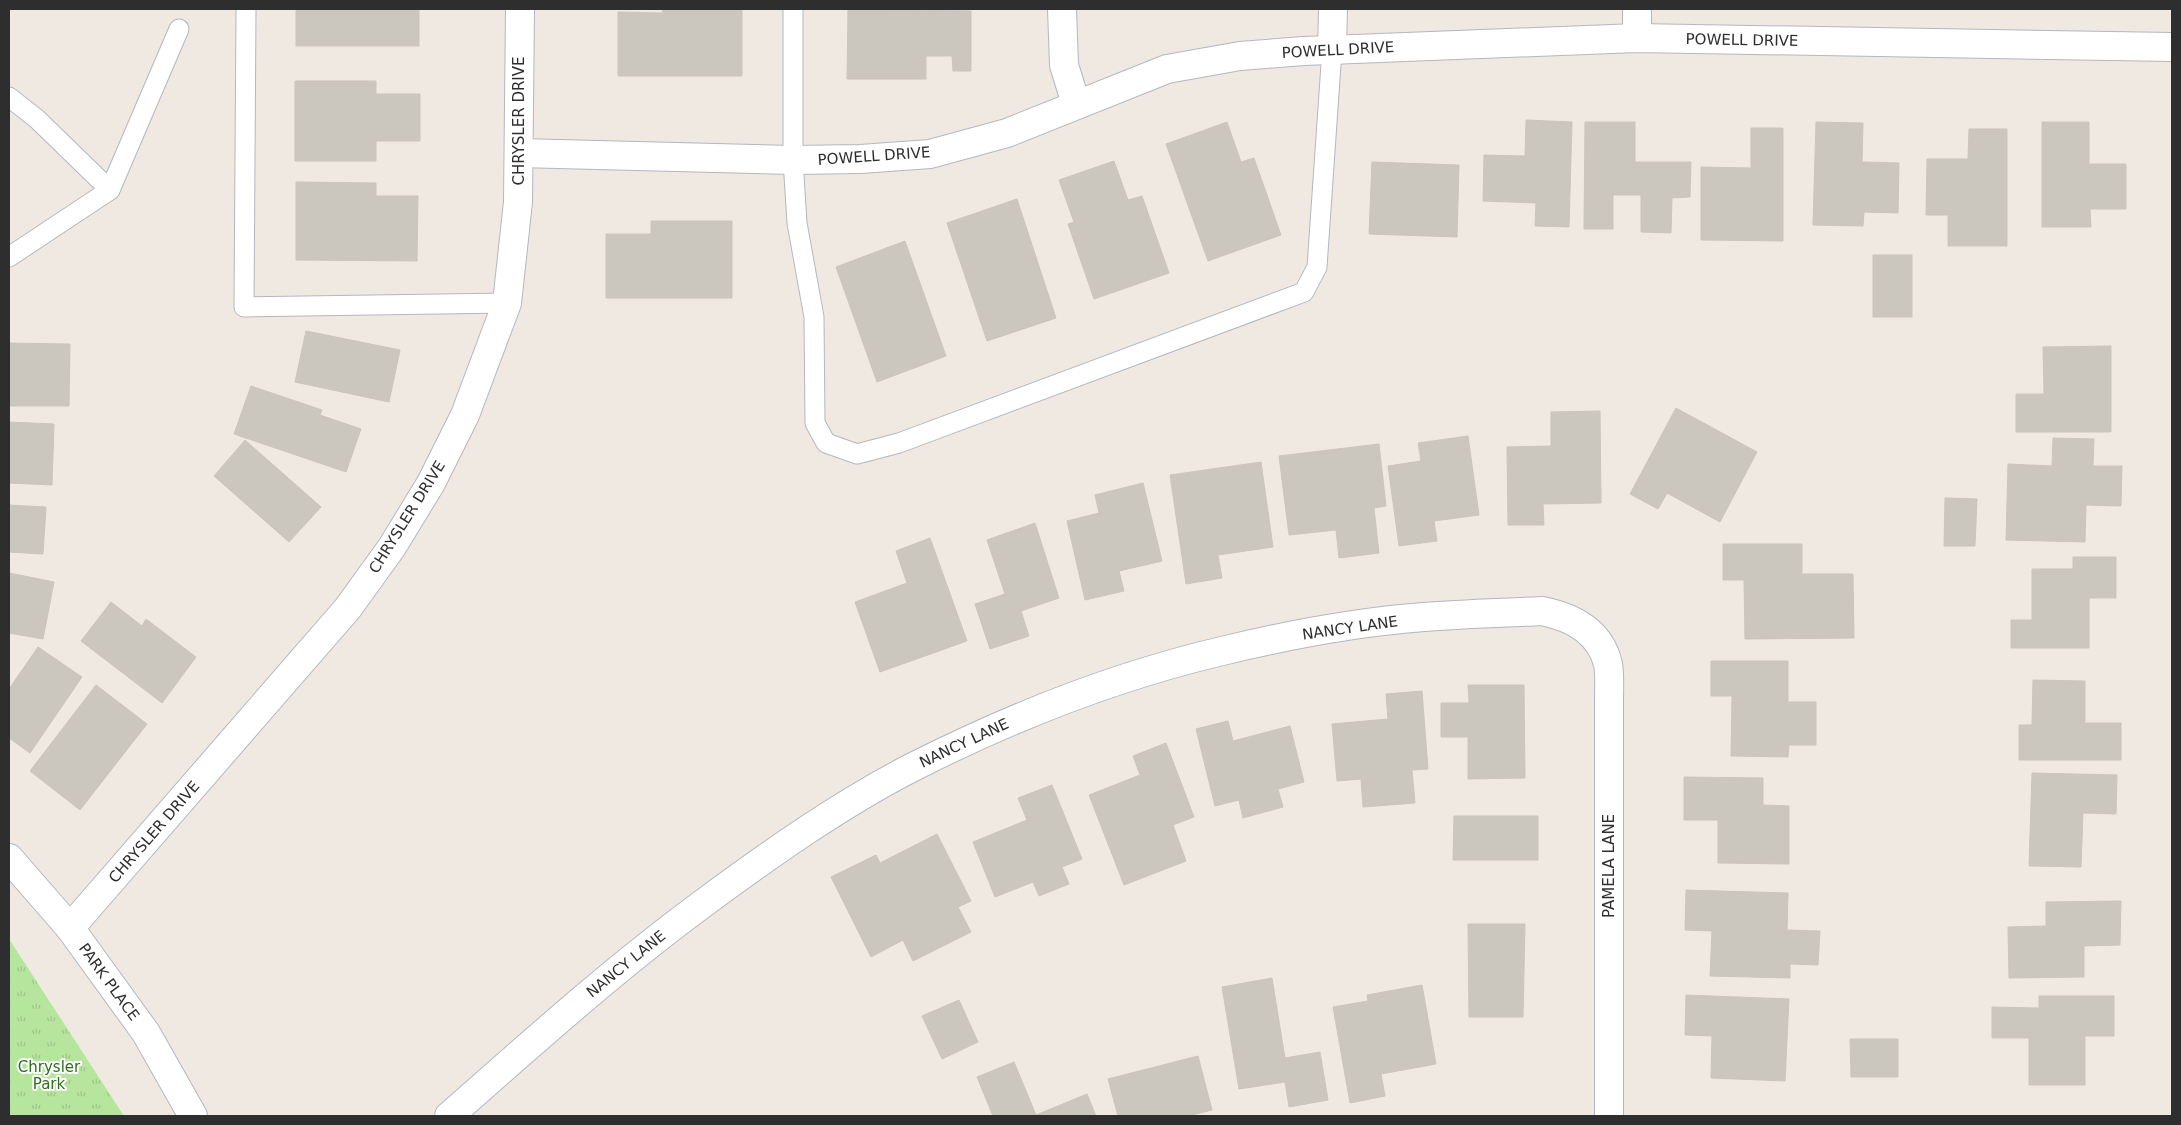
<svg xmlns="http://www.w3.org/2000/svg" width="2181" height="1125" font-family="'DejaVu Sans',sans-serif">
<style>
.park{fill:url(#park-tufts)}
.building{fill:#cbc7bf;stroke:#cbc5ba}
.lines{fill:none;stroke-linecap:round;stroke-linejoin:round}
.lane-casing{stroke:#b4b7c1;stroke-width:21}
.street-casing{stroke:#b4b7c1;stroke-width:30}
.lane{stroke:#fff;stroke-width:19}
.street{stroke:#fff;stroke-width:28}
.labels{text-anchor:middle;stroke-width:4;stroke-linejoin:round;paint-order:stroke}
.street-label{font-size:15px;fill:#2e2e2e;stroke:#fff}
.park-label{font-size:15px;fill:#2c6e1b;stroke:#fff}
</style>
<defs>
<pattern id="park-tufts" width="24" height="20" patternUnits="userSpaceOnUse" patternTransform="scale(1.25)"><rect width="24" height="20" fill="#b6e59e"/><path d="M3 7l-1-3M5 7V3M7 7l1-3M15 17l-1-3M17 17v-4M19 17l1-3" fill="none" stroke="#9dc588"/></pattern>
</defs>
<rect width="100%" height="100%" fill="#efe9e1"/>
<path class="park" d="M9 939 124 1116H9Z"/>
<g class="building">
<rect x="296" y="9" width="123" height="37"/>
<path d="M663 9H742V76H618V12L662 13Z"/>
<path d="M848 9 971 11V71H953L952 56H926V79H847Z"/>
<path d="M295 81H376V94H420V141H376V161H295Z"/>
<path d="M1526 120 1572 122 1569 227 1535 226 1536 203 1483 201 1484 155 1525 156Z"/>
<path d="M1227 122 1241 162 1254 158 1281 235 1208 261 1166 144Z"/>
<path d="M1585 122H1635V162H1691L1690 197 1672 198 1671 233 1641 232V195H1613V229H1584Z"/>
<path d="M1816 122 1863 123 1862 162 1899 163 1898 213 1864 212 1863 226 1813 225Z"/>
<path d="M2042 122H2089V164H2126V209H2090L2091 227H2042Z"/>
<path d="M1751 128H1783V241L1701 240V167L1751 168Z"/>
<path d="M1969 129H2007V246H1948V215H1926L1927 159H1968Z"/>
<path d="M1114 161 1128 200 1142 196 1169 273 1094 299 1068 224 1074 222 1059 180Z"/>
<path d="M1372 162 1459 165 1457 237 1369 234Z"/>
<path d="M296 182 376 183V196H418L417 261 296 260Z"/>
<path d="M1017 199 1056 318 987 341 947 223Z"/>
<path d="M651 221H732V298H606V234H651Z"/>
<path d="M905 241 946 356 877 382 836 267Z"/>
<rect x="1873" y="255" width="39" height="62"/>
<path d="M306 331 400 350 389 402 295 382Z"/>
<path d="M9 343 70 344 69 406H9Z"/>
<path d="M2111 346V432H2016V394H2044L2043 347Z"/>
<path d="M251 386 322 410 320 415 361 429 346 472 234 434Z"/>
<path d="M1676 408 1757 452 1720 522 1667 493 1658 509 1630 494Z"/>
<path d="M1600 411 1601 503 1543 504 1544 525H1508L1507 447 1551 446V412Z"/>
<path d="M9 422 54 424 52 485 9 483Z"/>
<path d="M1468 436 1479 515 1434 521 1437 541 1399 546 1388 466 1421 461 1418 443Z"/>
<path d="M2053 438 2094 439 2093 466H2122L2121 506 2086 505 2085 542 2006 540 2008 464 2052 466Z"/>
<path d="M245 440 321 507 289 542 214 476Z"/>
<path d="M1379 444 1386 506 1374 508 1379 553 1339 558 1336 530 1289 535 1279 456Z"/>
<path d="M1261 462 1273 547 1218 555 1222 578 1186 584 1170 475Z"/>
<path d="M1143 483 1162 561 1119 571 1124 591 1085 600 1067 521 1099 513 1095 495Z"/>
<path d="M1945 498 1977 499 1975 546H1944Z"/>
<path d="M9 505 46 507 43 554 9 552Z"/>
<path d="M1035 523 1059 598 1021 611 1029 636 990 649 975 604 1005 594 987 540Z"/>
<path d="M930 538 967 641 880 672 855 602 907 583 896 551Z"/>
<path d="M1723 544H1802V574H1853L1854 638 1745 639 1744 580H1723Z"/>
<path d="M2073 557H2116V598H2089V648H2011V620H2032V569H2073Z"/>
<path d="M9 573 54 582 43 639 9 633Z"/>
<path d="M111 602 142 626 146 619 196 657 162 703 81 641Z"/>
<path d="M38 647 82 677 30 753 9 738V689Z"/>
<path d="M1711 661H1788V702H1816V745H1789L1788 757 1731 756 1732 696H1711Z"/>
<path d="M2033 680 2085 681V723H2121V760H2019V725H2032Z"/>
<path d="M96 685 147 724 80 810 30 771Z"/>
<path d="M1468 685H1524L1525 778 1468 779V737H1441V703H1469Z"/>
<path d="M1422 691 1428 769 1412 770 1415 803 1363 807 1361 779 1337 781 1332 724 1388 719 1386 694Z"/>
<path d="M1228 721 1233 741 1290 726 1304 782 1278 789 1283 807 1243 818 1239 800 1215 806 1196 729Z"/>
<path d="M1166 743 1194 817 1173 825 1186 861 1124 885 1089 795 1140 775 1133 756Z"/>
<path d="M2032 773 2117 775 2116 814 2083 813 2081 867 2029 866Z"/>
<path d="M1684 777 1763 778V805L1789 806V864L1718 863V820H1684Z"/>
<path d="M1052 785 1082 859 1062 867 1069 884 1039 896 1033 882 995 897 973 842 1027 820 1018 798Z"/>
<path d="M1454 816H1538V860H1453Z"/>
<path d="M937 834 971 901 958 907 971 932 913 961 903 940 871 957 831 877 876 855 880 863Z"/>
<path d="M1686 890 1788 893 1787 930 1820 931 1818 965 1790 964V978L1710 976 1712 931 1685 930Z"/>
<path d="M2121 901 2120 945 2084 946V977L2009 978 2008 927 2046 926V902Z"/>
<path d="M1468 924H1525L1523 1017H1469Z"/>
<path d="M1272 978 1285 1058 1320 1052 1328 1100 1289 1107 1285 1082 1239 1089 1222 987Z"/>
<path d="M1422 985 1436 1064 1381 1074 1385 1096 1350 1103 1333 1007 1368 1001 1367 995Z"/>
<path d="M1686 995 1789 999 1785 1081 1711 1078 1712 1036 1685 1035Z"/>
<path d="M2039 996H2114V1036H2085V1085H2029V1038H1992V1007L2039 1008Z"/>
<path d="M959 1000 978 1042 942 1059 922 1016Z"/>
<path d="M1850 1039H1898V1077H1851Z"/>
<path d="M1198 1056 1212 1110 1188 1116H1118L1108 1079Z"/>
<path d="M1014 1062 1036 1115 1087 1094 1096 1116H993L977 1077Z"/>
</g>
<g class="lines">
<defs>
<g id="lane">
<path d="M246 9 244 307 507 303"/>
<path d="M793 9V160L797 223 814 317 815 423 826 443 857 454 899 443 1304 292 1317 267 1332 50"/>
<path d="M9 97 37 119 110 190 9 257"/>
<path d="M110 190 179 29"/>
</g>
<g id="street">
<path d="M1062 9 1064 65 1076 104"/>
<path d="M1637 9V38"/>
<path d="M1332 50 1333 9"/>
<path d="M519 153 793 160 861 159 930 154 1007 133 1167 69 1240 56 1304 51 1637 38 2172 47"/>
<path d="M9 858 70 928 146 1033 193 1116"/>
<path d="M70 928 348 608 392 547 431 483 465 415 507 303 518 202 520 9"/>
<path d="M449 1116C531 1044 613 970 701 905 767 856 842 803 915 766 1012 717 1116 676 1222 651 1288 635 1357 622 1424 617 1463 614 1503 613 1542 611 1572 617 1600 631 1608 664 1610 675 1609 688 1609 699V1116"/>
</g>
</defs>
<use href="#lane" class="lane-casing"/>
<use href="#street" class="street-casing"/>
<use href="#lane" class="lane"/>
<use href="#street" class="street"/>
</g>
<g class="labels">
<g class="street-label">
<text transform="translate(1742 40) rotate(1)" y="5">POWELL DRIVE</text>
<text transform="translate(1338 50) rotate(-3)" y="5">POWELL DRIVE</text>
<text transform="translate(519 121) rotate(-90)" y="5">CHRYSLER DRIVE</text>
<text transform="translate(874 156) rotate(-4)" y="5">POWELL DRIVE</text>
<text transform="translate(407 517) rotate(-58)" y="5">CHRYSLER DRIVE</text>
<text transform="translate(1350 628) rotate(-8)" y="5">NANCY LANE</text>
<text transform="translate(964 743) rotate(-25)" y="5">NANCY LANE</text>
<text transform="translate(154 832) rotate(-49)" y="5">CHRYSLER DRIVE</text>
<text transform="translate(1609 866) rotate(-90)" y="5">PAMELA LANE</text>
<text transform="translate(626 964) rotate(-39)" y="5">NANCY LANE</text>
<text transform="translate(109 982) rotate(54)" y="5">PARK PLACE</text>
</g>
<g class="park-label">
<text x="49" y="1072">Chrysler<tspan x="49" dy="17">Park</tspan></text>
</g>
</g>
<rect width="2181" height="1125" fill="none" stroke="#2e2e2e" stroke-width="20"/>
</svg>
